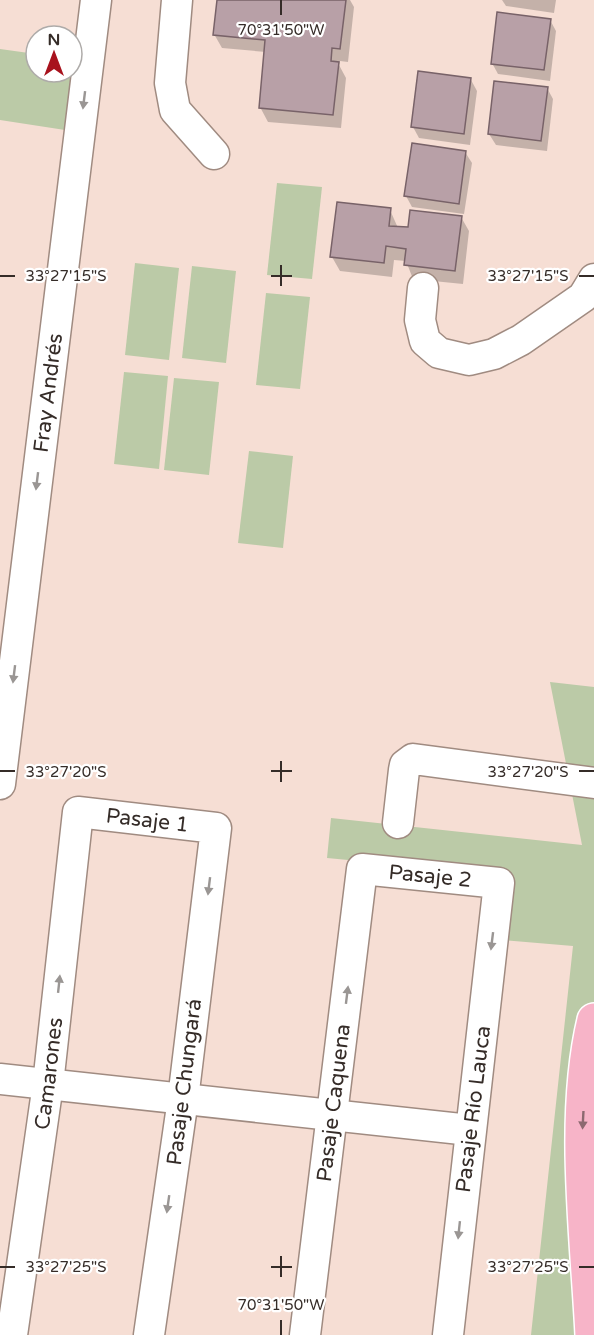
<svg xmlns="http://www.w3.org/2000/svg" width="594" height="1335" font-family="'Varela Round',sans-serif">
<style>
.green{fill:#bbcaa7}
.shadow{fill:#0003}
.building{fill:#b8a0a7;stroke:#786268;stroke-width:1.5}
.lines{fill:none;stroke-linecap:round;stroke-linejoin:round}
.minor-casing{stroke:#a08b81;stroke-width:33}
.major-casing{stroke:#fff;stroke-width:36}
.minor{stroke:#fff;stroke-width:30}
.major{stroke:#f7b4c8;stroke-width:33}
.oneway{fill:#9a9694}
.oneway2{fill:#8c6970}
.ticks{fill:none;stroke:#352c28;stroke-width:2}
.labels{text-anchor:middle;stroke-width:4.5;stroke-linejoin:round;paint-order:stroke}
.street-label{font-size:21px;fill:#352c28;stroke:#fff}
.ticks-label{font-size:15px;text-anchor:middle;fill:#352c28;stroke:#fff;stroke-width:4.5;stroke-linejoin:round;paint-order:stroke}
</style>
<rect width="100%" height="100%" fill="#f6ded4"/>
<g class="green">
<path d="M0 49 36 54V72H72V60H75L65 130 0 120Z"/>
<path d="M277 183 322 187 312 279 267 275Z"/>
<path d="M135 263 179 268 169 360 125 355Z"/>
<path d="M192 266 236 271 226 363 182 358Z"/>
<path d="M266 293 310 297 300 389 256 385Z"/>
<path d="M124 372 168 376 159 469 114 464Z"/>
<path d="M174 378 219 382 209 475 164 470Z"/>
<path d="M249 451 293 456 283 548 238 543Z"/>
<path d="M550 682 594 687V1335H531L573 946 502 940 507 875 327 858 331 818 582 845Z"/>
</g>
<g class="shadow">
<path d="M218 0H350L354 7 348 62 340 61 339 65 346 78 341 128 268 122 260 107 266 52 222 48 214 34Z"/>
<path d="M502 0H556L554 13 506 6Z"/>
<path d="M550 20 556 31 550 81 498 74 492 63Z"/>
<path d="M471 80 477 91 470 145 419 138 413 127Z"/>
<path d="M547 88 553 99 547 151 496 145 489 134Z"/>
<path d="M465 152 472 163 464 214 412 207 406 196Z"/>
<path d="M390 210 398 228 409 229 461 217 469 231 463 284 413 279 406 261 394 260 392 277 340 271 332 257Z"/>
</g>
<g class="building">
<path d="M217 0H346L340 49 332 48 331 61 339 62 333 115 259 108 265 40 213 35Z"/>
<path d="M497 12 551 19 544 70 491 64Z"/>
<path d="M418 71 471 78 464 134 411 127Z"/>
<path d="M494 81 548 87 541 141 488 134Z"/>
<path d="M412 143 466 151 459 204 404 196Z"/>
<path d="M337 202 391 208 389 226 408 227 410 210 462 216 455 271 404 265 406 249 386 246 384 263 330 257Z"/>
</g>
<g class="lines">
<defs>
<g id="minor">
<path d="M177 0 170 83 175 110 214 154"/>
<path d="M423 288 420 320 425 341 439 353 469 360 494 354 521 340 583 297 594 279"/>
<path id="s1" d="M0 784 96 0"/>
<path d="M398 823 404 770 405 765 413 759 594 783"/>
<path d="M0 1079 470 1130"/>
<path id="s2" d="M12 1335 48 1084 78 812 216 828 183 1099 149 1335"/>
<path id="s3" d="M305 1335 362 869 499 883 448 1335"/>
</g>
<path id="major" d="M592 1335C587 1236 571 1116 594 1020"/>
</defs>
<use href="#minor" class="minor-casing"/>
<use href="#major" class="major-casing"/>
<use href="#minor" class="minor"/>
<use href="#major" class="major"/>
</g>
<defs><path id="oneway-solid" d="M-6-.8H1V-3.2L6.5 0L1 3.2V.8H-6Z" transform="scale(1.5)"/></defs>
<g class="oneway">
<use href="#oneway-solid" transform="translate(84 100) rotate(97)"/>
<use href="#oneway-solid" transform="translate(37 481) rotate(97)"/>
<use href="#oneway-solid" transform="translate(14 674) rotate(97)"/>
<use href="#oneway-solid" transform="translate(209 886) rotate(97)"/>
<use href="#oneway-solid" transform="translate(492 941) rotate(97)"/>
<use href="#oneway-solid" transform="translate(59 984) rotate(-84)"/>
<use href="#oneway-solid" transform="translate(347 995) rotate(-83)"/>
<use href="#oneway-solid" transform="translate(168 1204) rotate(98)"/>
<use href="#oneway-solid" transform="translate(459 1230) rotate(96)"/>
</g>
<use class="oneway2" href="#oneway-solid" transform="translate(583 1120) rotate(93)"/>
<path class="ticks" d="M281 0V15M281 265V286M0 276H15M271 276H292M579 276H594M281 761V782M0 771H15M271 771H292M579 771H594M281 1256V1277M0 1267H15M271 1267H292M579 1267H594M281 1320V1335"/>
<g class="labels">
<g class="street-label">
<text dy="7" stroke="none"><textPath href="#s1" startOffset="394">Fray Andrés</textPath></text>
<text dy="7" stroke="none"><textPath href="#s2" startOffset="597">Pasaje 1</textPath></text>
<text dy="7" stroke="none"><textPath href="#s3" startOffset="538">Pasaje 2</textPath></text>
<text dy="7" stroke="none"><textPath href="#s2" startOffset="264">Camarones</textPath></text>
<text transform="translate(184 1082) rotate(-83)" y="7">Pasaje Chungará</text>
<text dy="7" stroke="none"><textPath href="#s3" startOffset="234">Pasaje Caquena</textPath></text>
<text transform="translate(473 1109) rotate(-83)" y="7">Pasaje Río Lauca</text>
</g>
</g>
<g class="ticks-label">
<text x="281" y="35">70°31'50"W</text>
<text x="66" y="281">33°27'15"S</text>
<text x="528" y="281">33°27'15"S</text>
<text x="66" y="777">33°27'20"S</text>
<text x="528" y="777">33°27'20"S</text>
<text x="66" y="1272">33°27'25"S</text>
<text x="528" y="1272">33°27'25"S</text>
<text x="281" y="1310">70°31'50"W</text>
</g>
<g transform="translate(54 54)"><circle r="28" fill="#ffffff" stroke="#aeaba9" stroke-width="1.5"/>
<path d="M0-4.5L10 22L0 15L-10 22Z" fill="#a8121d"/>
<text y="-9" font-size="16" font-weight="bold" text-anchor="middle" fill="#352c28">N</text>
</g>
</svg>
